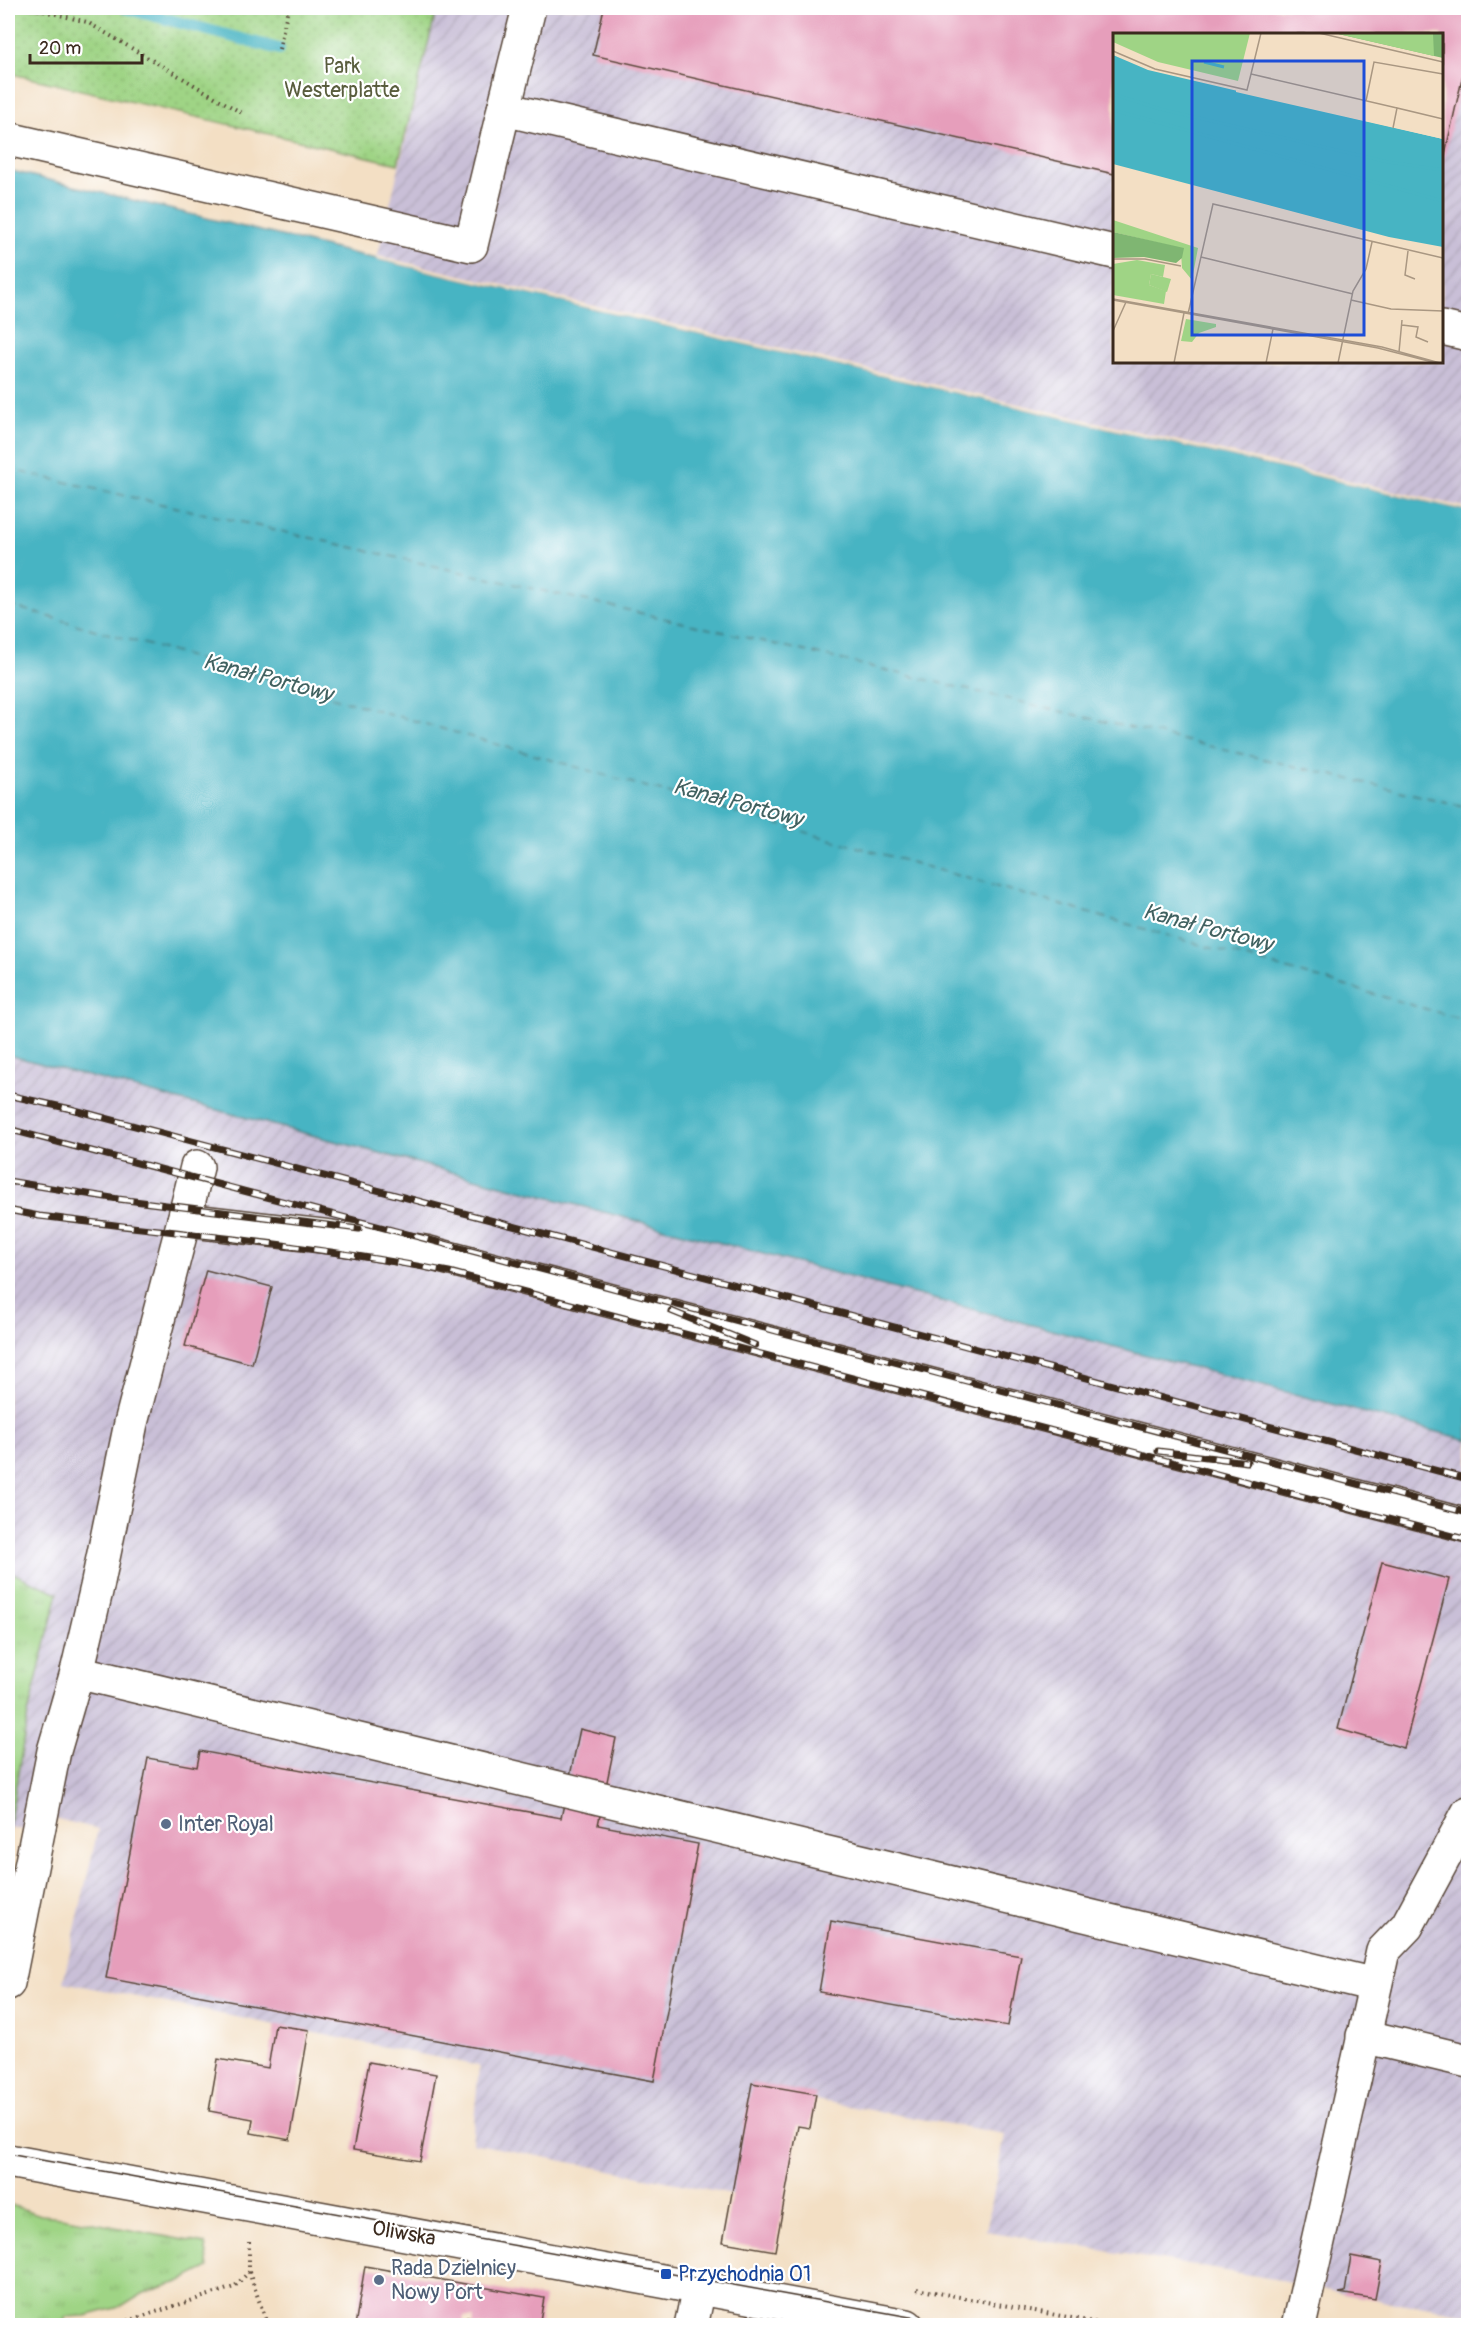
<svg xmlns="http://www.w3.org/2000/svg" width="1476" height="2333" font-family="Pangolin,sans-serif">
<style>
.industrial{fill:url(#industrial-furrows);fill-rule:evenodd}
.grass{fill:url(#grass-tufts);stroke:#6d7f52;stroke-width:1.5}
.park{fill:url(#park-dots);stroke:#6d7f52;stroke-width:1.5}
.water{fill:#47b4c3;stroke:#416f70;stroke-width:1.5}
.pier{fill:#f3dfc4}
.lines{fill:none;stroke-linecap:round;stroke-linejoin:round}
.stream{stroke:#47b4c3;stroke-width:12}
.ferry{stroke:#406160;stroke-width:1.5;stroke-dasharray:8 6;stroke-linecap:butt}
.building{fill:#e69ebb}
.minor-casing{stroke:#574537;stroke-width:36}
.path{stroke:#574537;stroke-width:4;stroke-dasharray:1.5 4.5;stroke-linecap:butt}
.minor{stroke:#fff;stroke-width:33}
.tram{stroke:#3b2a1e;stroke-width:1.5}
.rail-casing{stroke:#3b2a1e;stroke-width:7}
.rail{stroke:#fff;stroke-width:4.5;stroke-dasharray:14;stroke-linecap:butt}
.service-dot{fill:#5c6f8a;stroke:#fff;stroke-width:2}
.transit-dot{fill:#1a4fb4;stroke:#fff;stroke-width:2}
.labels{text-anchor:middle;stroke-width:4.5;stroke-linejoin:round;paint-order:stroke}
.park-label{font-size:21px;fill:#595d3d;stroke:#fff}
.service-label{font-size:21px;fill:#4e5e75;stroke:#fff;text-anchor:start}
.street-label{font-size:21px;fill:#3b2a1e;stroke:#fff}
.transit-label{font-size:21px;fill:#164399;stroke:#fff;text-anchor:start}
.water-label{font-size:22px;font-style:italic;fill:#406160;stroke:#fff}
.inset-river{fill:none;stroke:#47b4c3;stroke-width:3}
.inset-road{fill:none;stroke:#a99782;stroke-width:1.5}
.view{fill:#1d4ed8;fill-opacity:0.15;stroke:#1d4ed8;stroke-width:3}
.inset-edge{fill:none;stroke:#3b2a1e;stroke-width:3}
</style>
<defs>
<pattern id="industrial-furrows" width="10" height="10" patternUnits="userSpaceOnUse" patternTransform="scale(1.5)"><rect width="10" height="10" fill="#c9bfd7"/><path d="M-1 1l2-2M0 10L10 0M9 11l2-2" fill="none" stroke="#aea4b8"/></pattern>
<pattern id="grass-tufts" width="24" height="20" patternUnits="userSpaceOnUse" patternTransform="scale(1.5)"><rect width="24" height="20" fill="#9fd485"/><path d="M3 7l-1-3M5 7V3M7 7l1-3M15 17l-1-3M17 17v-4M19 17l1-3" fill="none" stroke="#8ab672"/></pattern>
<pattern id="park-dots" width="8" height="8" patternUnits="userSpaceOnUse" patternTransform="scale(1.5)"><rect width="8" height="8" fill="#9fd485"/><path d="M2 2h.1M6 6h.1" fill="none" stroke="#8ab672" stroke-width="1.8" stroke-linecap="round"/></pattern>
</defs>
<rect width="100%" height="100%" fill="#fff"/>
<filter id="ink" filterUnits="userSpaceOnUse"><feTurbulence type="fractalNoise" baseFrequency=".0167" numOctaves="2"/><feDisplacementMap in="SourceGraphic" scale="12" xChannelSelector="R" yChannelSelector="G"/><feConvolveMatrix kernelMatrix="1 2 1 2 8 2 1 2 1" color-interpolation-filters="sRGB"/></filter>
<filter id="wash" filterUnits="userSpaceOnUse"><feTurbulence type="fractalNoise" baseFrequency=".008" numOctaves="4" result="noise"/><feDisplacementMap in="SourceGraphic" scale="24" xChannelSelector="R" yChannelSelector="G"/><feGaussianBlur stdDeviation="1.35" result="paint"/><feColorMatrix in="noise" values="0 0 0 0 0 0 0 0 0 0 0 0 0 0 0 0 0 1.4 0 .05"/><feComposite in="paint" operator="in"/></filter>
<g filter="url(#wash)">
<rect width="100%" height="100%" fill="#f3dfc4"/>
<g class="industrial">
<path d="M437 8H1468V511L377 259ZM1114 34H1442V362H1114Z"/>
<path d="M8 1055 1468 1440V2314L1343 2294 1286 2281 986 2231 1005 2134 815 2100 816 2094 732 2194 472 2143 479 2066 63 1982 98 1829 53 1818 37 1833 9 1827 11 1812 8 1811Z"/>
</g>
<g class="grass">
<path d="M8 1571 58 1593 28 1714 8 1832Z"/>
<path d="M8 2204 41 2215 62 2217 205 2244 209 2267 179 2282 144 2293 123 2306 85 2316 66 2317V2325H8Z"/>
</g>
<path class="park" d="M8 8H437L398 164 8 73Z"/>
<path class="water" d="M8 170 377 259 1468 511V1440L8 1055Z"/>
<path class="pier" d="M378 256 1468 508V511L377 259Z"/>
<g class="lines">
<path class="stream" d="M125 8 279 49"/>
<g class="ferry">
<path d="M8 469 689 624 1468 807"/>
<path d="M8 605 1468 1021"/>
</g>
</g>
<g id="blocks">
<g class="building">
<path d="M604 8H1468V53L1442 167V34H1114V174L593 55Z"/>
<path d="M206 1270 272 1287 252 1364 185 1346Z"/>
<path d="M1382 1562 1449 1579 1404 1748 1338 1729Z"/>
<path d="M580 1729 616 1738 598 1825 698 1844 654 2081 106 1978 148 1758 197 1767 200 1751 561 1818Z"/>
<path d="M831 1921 1021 1956 1008 2026 819 1992Z"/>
<path d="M275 2025 309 2030 290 2140 251 2133 253 2119 209 2111 218 2059 268 2068Z"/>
<path d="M369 2062 436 2074 420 2161 353 2150Z"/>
<path d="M752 2083 816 2094 810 2128 798 2126 775 2251 723 2242Z"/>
<path d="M1351 2256 1382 2262 1375 2299 1339 2293 1345 2292Z"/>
<path d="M365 2266 544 2298 539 2326H473L474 2318 464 2317 463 2326H355Z"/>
</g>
</g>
</g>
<g filter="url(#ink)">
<use href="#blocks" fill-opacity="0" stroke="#574537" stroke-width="1.5"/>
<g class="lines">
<defs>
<g id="minor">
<path d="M529 8 504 109 1114 252"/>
<path d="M8 139 471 245 504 109"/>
<path d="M1442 328 1468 334"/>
<path d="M184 1220 197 1167"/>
<path d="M77 1672 1375 1985"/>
<path d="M8 1983 54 1751 77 1672 97 1587 131 1423 184 1220 331 1237 425 1252 1468 1526"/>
<path d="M1363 2036 1468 2061"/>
<path d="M8 2161 907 2326"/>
<path d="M691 2326 699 2288"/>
<path d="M1299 2326 1383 1951 1407 1926 1468 1813"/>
</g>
</defs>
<use href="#minor" class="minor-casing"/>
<g class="path">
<path d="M32 8 87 22 242 113"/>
<path d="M279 49 288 8"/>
<path d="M249 2272 268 2326"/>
<path d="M917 2289 1115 2326"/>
<path d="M98 2326 134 2319 234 2287 249 2272V2242"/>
</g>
<use href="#minor" class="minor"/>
<path class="tram" d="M8 2154 960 2326"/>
<defs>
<g id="rail">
<path d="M8 1095 71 1109 1468 1479"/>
<path d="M8 1129 1468 1513"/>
<path d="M8 1181 118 1199 359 1229"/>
<path d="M8 1210 39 1216C176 1233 313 1245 449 1272L1468 1540"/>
<path d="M671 1311 755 1345"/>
<path d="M1158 1451 1247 1462"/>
</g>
</defs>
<use href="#rail" class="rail-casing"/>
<use href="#rail" class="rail"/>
</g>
</g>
<g class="service-dot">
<circle cx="166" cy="1824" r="6"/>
<circle cx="379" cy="2280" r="6"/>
</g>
<rect class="transit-dot" x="660" y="2268" width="12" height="12" rx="3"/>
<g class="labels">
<g class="park-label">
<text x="342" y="73">Park<tspan x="342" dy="24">Westerplatte</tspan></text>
</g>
<g class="service-label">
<text x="178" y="1831">Inter Royal</text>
<text x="391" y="2275">Rada Dzielnicy<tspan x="391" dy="24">Nowy Port</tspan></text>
</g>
<g class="street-label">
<text transform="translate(404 2233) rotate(10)" y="7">Oliwska</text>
</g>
<g class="transit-label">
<text x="678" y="2281">Przychodnia 01</text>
</g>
<g class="water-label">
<text transform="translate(268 677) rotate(15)" y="8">Kanał Portowy</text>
<text transform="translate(738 802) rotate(15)" y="8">Kanał Portowy</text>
<text transform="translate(1208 927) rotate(15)" y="8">Kanał Portowy</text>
</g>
</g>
<g transform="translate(1113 33)">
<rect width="330" height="330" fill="#f3dfc4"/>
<path d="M0 187 85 215 79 247 69 235 68 219 59 213 0 199ZM24 227 52 232 50 244 38 241 36 252 53 258 51 271 0 262V231ZM73 286 103 291V294L86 300 79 309 68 308Z" fill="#9fd485"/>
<path d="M221 0H330V25ZM0 199 71 215 69 225 63 230 31 224 0 225Z" fill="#7fb672"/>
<path d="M0 0H137L125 48 45 29 0 9ZM221 0H320L321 23Z" fill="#9fd485"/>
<path d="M38 241 58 246 54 259 36 252Z" fill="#9fd485"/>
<path d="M0 22 35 37 330 106V214L276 204 0 131Z" fill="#47b4c3"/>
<path d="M123 56 330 103V106L123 59Z" fill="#f3dfc4"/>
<path class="inset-river" d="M91 29 111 34M0 61 47 76 275 129 330 137M0 77 330 168"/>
<path class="inset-road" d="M148 0 138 41 284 75M206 0 330 29M0 18 42 36 134 57 138 41M253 68 261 29 330 41M280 95 284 75 330 86M295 218 292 242 302 246M88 224 240 261M0 226H32L68 233M0 266 269 314 327 330M0 267 265 315 323 330M238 267 278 276 330 278M75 281 100 171 330 225M289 292 305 294 303 304 315 309M0 298 13 269M286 319 289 287M61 330 71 280M153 330 160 296M225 330 240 258 253 236 259 209"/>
<path class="view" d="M79 28H251V302H79Z"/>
<rect width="330" height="330" class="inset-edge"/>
</g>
<rect width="1476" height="2333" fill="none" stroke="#fff" stroke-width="30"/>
<path d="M30 54v9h112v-9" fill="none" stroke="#3b2a1e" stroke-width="3"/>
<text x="39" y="54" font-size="18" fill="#3b2a1e" stroke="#ffffff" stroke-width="4.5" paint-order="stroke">20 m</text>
</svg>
